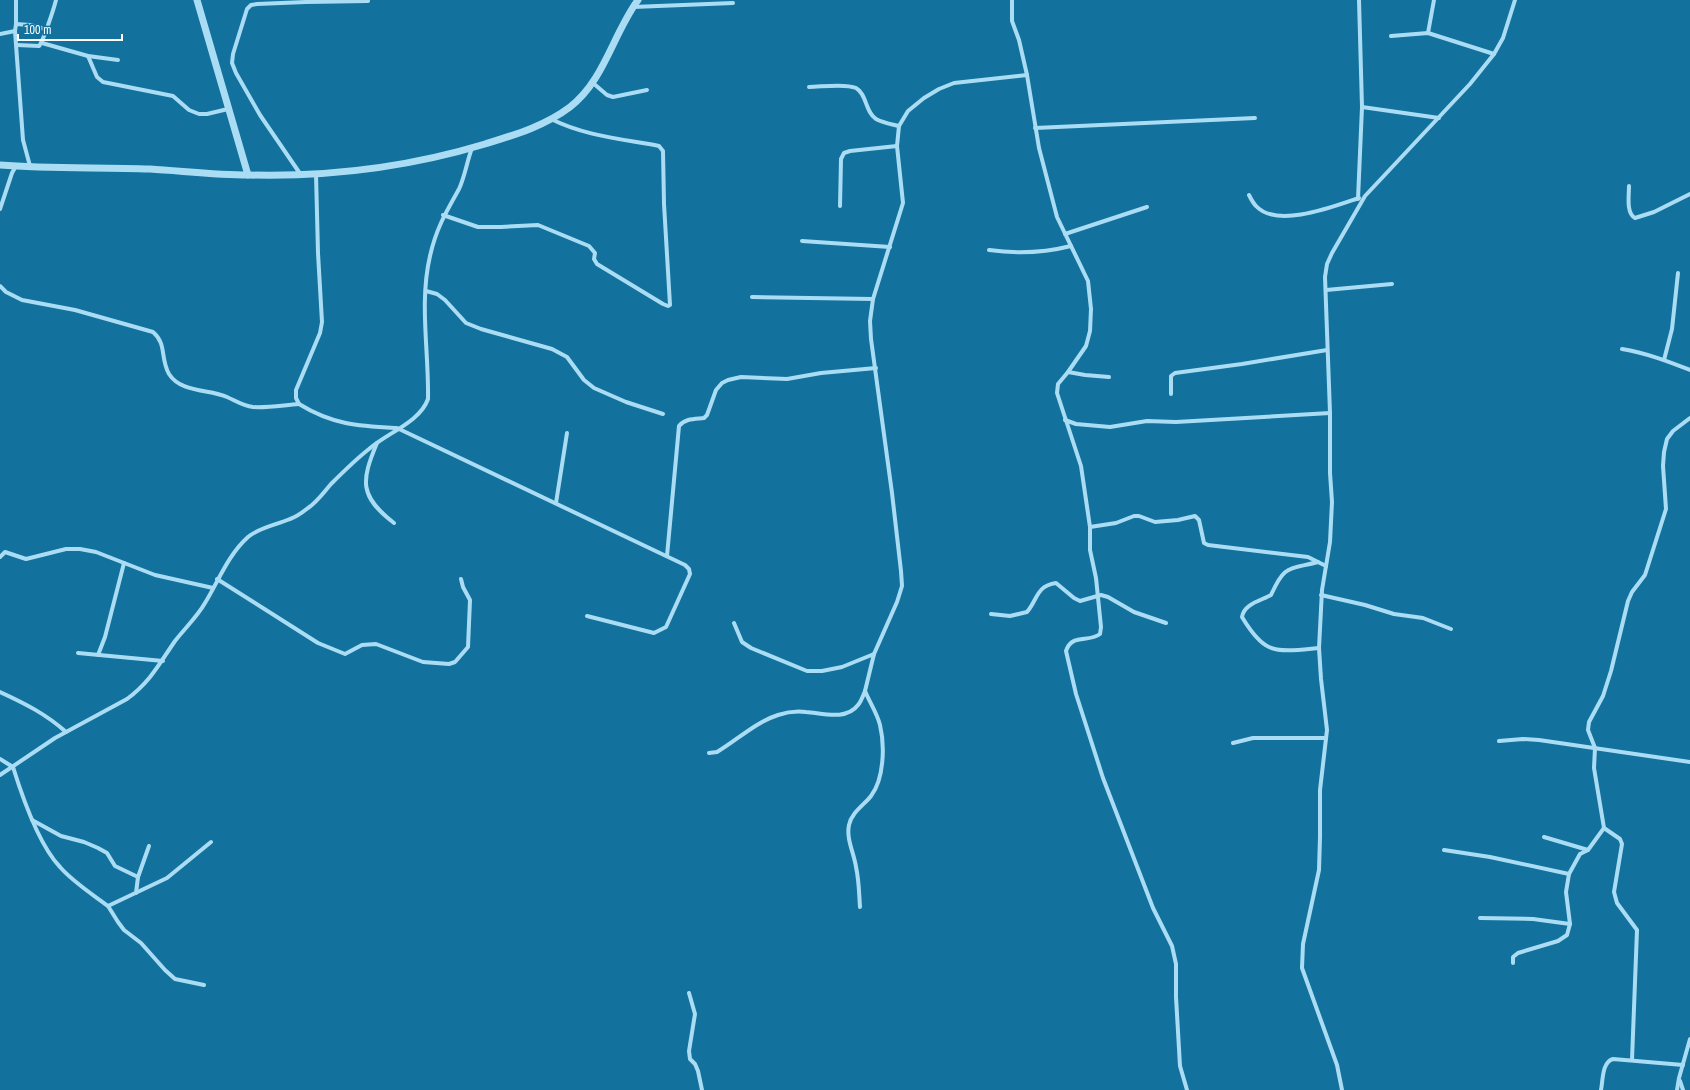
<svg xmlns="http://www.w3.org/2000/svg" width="1690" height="1090" font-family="'Archivo Narrow',sans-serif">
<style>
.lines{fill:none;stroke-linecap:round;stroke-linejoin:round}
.minor{stroke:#aaddf4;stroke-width:4}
.tertiary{stroke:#aaddf4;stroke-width:7}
</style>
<rect width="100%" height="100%" fill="#13719d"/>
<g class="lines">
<g class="minor">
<path d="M1012 0V21L1019 40 1027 75 1039 148 1057 217 1088 281 1091 309 1090 331 1086 346 1068 372 1058 384 1057 393 1081 466 1090 527V550L1096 578 1101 627 1100 634C1088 643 1072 633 1066 651L1076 694 1103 778 1153 908 1172 946 1176 964V997L1180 1066 1187 1090"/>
<path d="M633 7 733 3"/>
<path d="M16 24V0"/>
<path d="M1428 33 1434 0"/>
<path d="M0 34 15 31"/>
<path d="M1391 36 1428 33 1494 54"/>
<path d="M42 43 88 56 118 60"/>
<path d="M17 45 39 46C43 42 54 8 56 0"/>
<path d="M88 56 97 77 103 82 173 96 189 110 199 114H207L228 109"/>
<path d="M593 83 607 95 613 97 647 90"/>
<path d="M809 87C821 87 845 83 856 88 867 94 865 112 876 119 883 123 891 124 899 126"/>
<path d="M1362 107 1439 118"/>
<path d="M1035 128 1255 118"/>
<path d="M30 166 23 140 15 31 16 24 30 25 45 29"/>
<path d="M316 174 318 253 322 322 320 333 296 390V398L299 404C333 425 359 426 397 428L685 565 689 569 690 574 666 627 654 633 587 616"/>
<path d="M301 175 260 115 236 73 232 63 233 54 247 9 251 5 257 4 306 2 368 1"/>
<path d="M1629 186C1629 196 1626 213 1635 218L1654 212 1690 194"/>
<path d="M1249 195C1251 199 1253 203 1256 206 1277 229 1335 206 1359 198"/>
<path d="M1358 199 1362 107 1359 0"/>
<path d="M840 206 841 159 844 153 850 151 897 146"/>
<path d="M0 209 12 173 16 166"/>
<path d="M443 215 478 227H501L538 225 589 246 595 253 594 259 597 264 663 304 668 306 670 305 664 204 663 151 659 146C622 139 585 136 551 119"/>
<path d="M1065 234 1147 207"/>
<path d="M802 241 890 247"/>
<path d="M989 250C1017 254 1043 253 1071 246"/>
<path d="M0 286 6 292 22 300 75 310 153 332C167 344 160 358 169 374 181 393 209 389 227 397 236 401 243 406 253 407 268 408 284 405 299 404"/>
<path d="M1326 290 1392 284"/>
<path d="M426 291 437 294 445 300 466 323 481 329 552 349 567 357 584 380 594 388 626 402 663 414"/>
<path d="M752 297 873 299"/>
<path d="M1622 349C1646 353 1667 361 1690 370"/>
<path d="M1664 360 1672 329 1678 273"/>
<path d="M1068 372 1085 375 1109 377"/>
<path d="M1171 394V376L1175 373 1242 364 1327 350"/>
<path d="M1065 420 1076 424 1110 427 1147 421 1176 422 1330 413"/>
<path d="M377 443C361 481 359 496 394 523"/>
<path d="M556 503 567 433"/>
<path d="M1090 527 1116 523 1134 516H1139L1155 522 1178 520 1195 516 1199 520 1204 543 1208 545 1308 557 1326 566"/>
<path d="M667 556 679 426C685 418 696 419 704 418L707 415 716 390 722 383 728 380 741 377 787 379 821 373 876 368"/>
<path d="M0 557 5 552 26 559 66 549H80L96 552 155 575 213 588"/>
<path d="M1318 562C1288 570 1285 564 1271 595 1260 601 1244 604 1242 617 1248 627 1258 642 1269 647 1280 653 1306 649 1319 648"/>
<path d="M217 579 318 643 345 654 362 645 376 644 423 662 449 664 455 662 468 647 470 600 463 587 461 579"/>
<path d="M1321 595 1365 605 1394 614 1423 618 1451 629"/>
<path d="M991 614 1010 616 1027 612C1038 599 1036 586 1056 583L1074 598 1080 601 1101 595 1108 597 1134 612 1166 623"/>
<path d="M734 623 742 642 751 648 807 671H822L842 667 874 654"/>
<path d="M78 653 163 661"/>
<path d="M98 655 105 637 124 563"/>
<path d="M0 692C24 703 46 714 66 732"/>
<path d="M1499 741 1523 739 1539 740 1690 762"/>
<path d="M1233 743 1253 738H1326"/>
<path d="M709 753 717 752C737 740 756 722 778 715 787 712 797 711 806 712 822 713 846 721 858 705 861 702 863 696 865 691"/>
<path d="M0 759 13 767C22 796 39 845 60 867 73 882 92 894 108 906L167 878 211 842"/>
<path d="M0 775 55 738 127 699C151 681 159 664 175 641 185 628 197 617 205 603 219 580 228 555 248 537 260 527 276 525 290 519 296 517 303 512 308 508 317 502 324 492 331 484 343 472 355 460 369 449 387 433 420 422 428 399 429 352 419 303 430 256 436 229 446 212 459 189 465 176 467 161 472 148"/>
<path d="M32 820 61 836 84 842 98 848 107 853 115 866 138 877"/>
<path d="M1544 837 1588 850"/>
<path d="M1444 850 1490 857 1569 874"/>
<path d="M136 893 138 877 149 846"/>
<path d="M108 906 118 922 124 930 141 943 165 970 175 979 204 985"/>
<path d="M860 907C859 893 859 880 856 867 854 853 846 839 849 825 851 813 864 805 871 796 884 779 885 746 880 725 877 713 870 703 865 691L874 654 897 602 902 586 901 571 892 493 871 339 870 321 873 299 903 203 897 146 899 126 908 111 924 98 939 89 954 83 1027 75"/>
<path d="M1480 918 1533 919 1570 924"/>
<path d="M1513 963V957L1518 953 1558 941 1567 935 1570 924 1566 892 1569 874 1580 854 1588 850 1604 828"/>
<path d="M689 993 695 1014 689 1051 690 1059 695 1064 698 1071 702 1090"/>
<path d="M1632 1060 1637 930 1617 903 1614 892 1622 844 1620 839 1604 828 1594 768 1595 748 1588 730 1589 722 1603 696 1611 671 1628 601 1632 592 1645 575 1666 509 1663 466 1664 452 1667 439 1673 431 1690 418"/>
<path d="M1680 1081 1683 1090"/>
<path d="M1342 1090 1337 1065 1302 968 1303 944 1319 870 1320 837V790L1327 730 1321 679 1319 648 1322 590 1330 542 1332 502 1330 473V413L1325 277 1327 264 1332 253 1365 196 1470 84 1494 54 1503 38 1515 0"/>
<path d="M1601 1090C1603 1080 1602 1062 1613 1059L1683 1065"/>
<path d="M1677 1090 1679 1078 1690 1039"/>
</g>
<g class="tertiary">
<path d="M197 0 248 175"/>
<path d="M0 165C50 169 100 167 150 169 183 171 216 175 249 175 329 177 409 167 485 144 514 135 545 126 570 107 604 81 613 34 638 0"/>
</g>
</g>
<path d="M18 34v6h104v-6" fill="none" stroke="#ffffff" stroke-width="2"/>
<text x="24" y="34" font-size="12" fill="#ffffff" stroke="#13719d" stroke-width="3" paint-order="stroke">100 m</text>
</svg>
